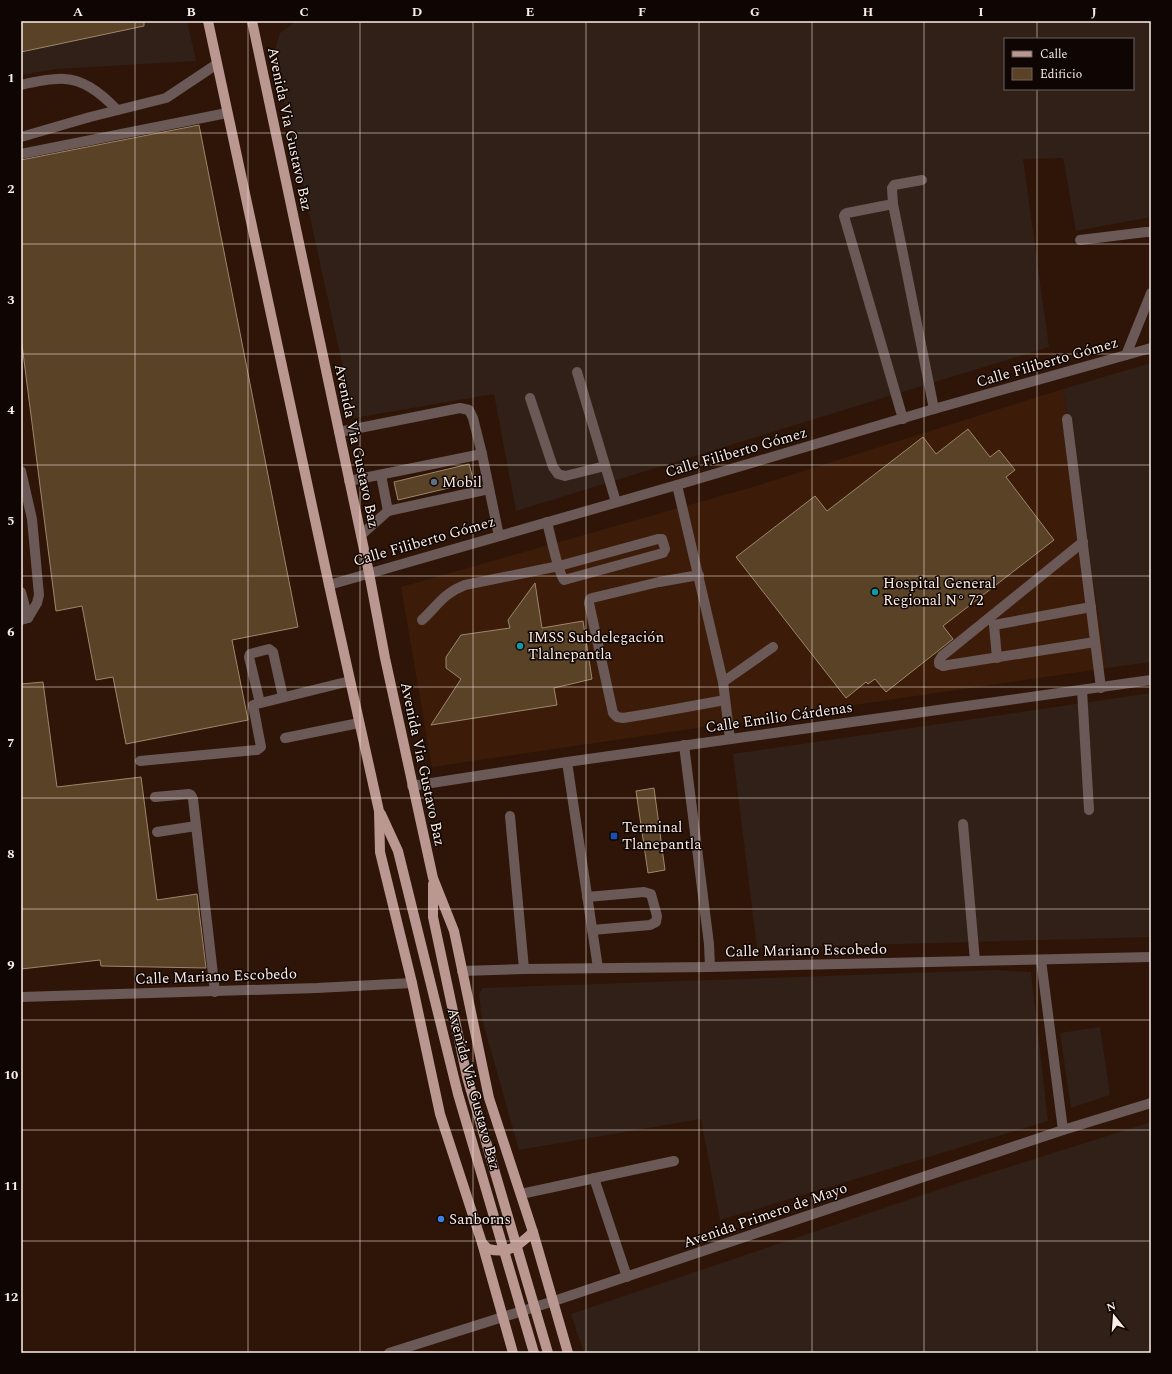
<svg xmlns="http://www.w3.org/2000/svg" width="1172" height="1374" font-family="Spectral,serif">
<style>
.built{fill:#3c1c09}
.industrial{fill:#302017;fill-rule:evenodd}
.building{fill:#5a4227;stroke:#9e866c}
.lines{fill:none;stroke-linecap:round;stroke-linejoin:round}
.minor{stroke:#6b5957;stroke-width:10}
.major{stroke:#bb9791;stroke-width:10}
.grid{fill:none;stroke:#fdeee7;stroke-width:1;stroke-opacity:0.55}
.service-dot{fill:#5c6f8a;stroke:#0f0502;stroke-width:1.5}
.culture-dot{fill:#0f9aa8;stroke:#0f0502;stroke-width:1.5}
.transit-dot{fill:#1a4fb4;stroke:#0f0502;stroke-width:1.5}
.shop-dot{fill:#3f7fe0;stroke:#0f0502;stroke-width:1.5}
.labels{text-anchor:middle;stroke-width:3;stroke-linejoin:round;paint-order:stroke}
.street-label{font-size:15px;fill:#fdeee7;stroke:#0f0502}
.poi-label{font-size:15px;fill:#fdeee7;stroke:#0f0502;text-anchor:start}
.neatline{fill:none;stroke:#fdeee7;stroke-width:1.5}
.grid-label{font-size:13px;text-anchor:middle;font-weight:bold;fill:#fdeee7}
</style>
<rect width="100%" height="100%" fill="#2e1507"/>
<path class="built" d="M1063 389 1107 668 432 767 401 587 756 486Z"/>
<g class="industrial">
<path d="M21 21H187L196 61 56 69 21 75Z"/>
<path d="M296 21H1151V217L1076 231 1063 158 1023 159 1049 347 516 511 494 394 354 418 274 54 280 33ZM1005 39H1133V89H1005Z"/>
<path d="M1151 363V662L1107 668 1063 389Z"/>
<path d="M1151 693V937L757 948 733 754Z"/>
<path d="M996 970 1031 972 1048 1121 720 1220 701 1119 519 1150 482 1019 479 994 483 988Z"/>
<path d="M1100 1027 1110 1095 1071 1108 1060 1033Z"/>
<path d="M1151 1122V1353H584L571 1314 958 1183Z"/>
</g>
<g class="building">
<path d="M21 21H144V26L21 52Z"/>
<path d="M199 125 298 627 232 640 248 720 126 744 113 677 96 680 82 606 56 611 21 337V160Z"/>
<path d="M968 429 990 457 999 450 1015 470 1006 477 1054 540 943 626 953 639 886 692 875 679 868 684 866 682 846 698 736 557 815 496 827 511 923 437 936 454Z"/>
<path d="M469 464 474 482 398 500 394 482Z"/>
<path d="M535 583 542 628 583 621 592 679 554 688 557 705 431 725 461 679 446 668V657L461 635 510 628 508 620Z"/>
<path d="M43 682 57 787 141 777 157 900 197 894 206 968 101 966 100 960 21 969V684Z"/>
<path d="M654 788 665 870 648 873 636 791Z"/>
</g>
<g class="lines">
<g class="minor">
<path d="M21 85C34 82 52 78 65 79 86 80 104 96 117 110"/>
<path d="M21 137 90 117 166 98 217 64"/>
<path d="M21 154 227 113"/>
<path d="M922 180 894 185 892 188 893 204 934 409"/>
<path d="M893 204 847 213 845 214 844 216 903 419"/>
<path d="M1080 240 1146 232H1151"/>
<path d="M1126 355 1151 293"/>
<path d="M577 372 616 502"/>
<path d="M530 398 553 467 558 474 565 476 605 466"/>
<path d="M1067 419 1101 688"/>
<path d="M339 432 460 408 469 410 473 418 482 454 499 536"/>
<path d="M21 471 32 519 39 595 37 603 28 618 21 620"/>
<path d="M381 475 388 511"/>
<path d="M349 481 482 454"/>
<path d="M677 485 723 682 730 739"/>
<path d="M361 535 388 511 489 489"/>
<path d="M1083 542 942 656 939 661V664L943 666 948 665 1095 642"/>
<path d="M699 575 659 582 592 598 590 599 589 603 613 713 617 717 623 718 648 714 725 700"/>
<path d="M329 585 677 485 934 409 1151 348"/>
<path d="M21 592 28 618"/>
<path d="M422 620C438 605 444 593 465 585L559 566 658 539H662L665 549 663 553 564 580C558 573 550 533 547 522"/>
<path d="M997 658 994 625 1091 607"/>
<path d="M723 682 773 647"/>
<path d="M1082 690 1089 810"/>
<path d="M260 703 249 657 250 654 269 649 273 652 283 697"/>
<path d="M285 738 359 723"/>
<path d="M684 745 709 944 710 967"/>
<path d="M140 761 257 750 261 747 253 705 350 681"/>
<path d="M567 762 598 968"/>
<path d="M412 786 567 762 1151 680"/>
<path d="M155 797 189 794 191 795 193 799 215 992"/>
<path d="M510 816 524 969"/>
<path d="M963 824 975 961"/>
<path d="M157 832 196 826"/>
<path d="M587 897 644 892 651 894 657 916 656 922 650 925 592 930"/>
<path d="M1041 960 1063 1130"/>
<path d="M462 971 524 969 710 967 1151 957"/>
<path d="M21 997 317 988 412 983"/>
<path d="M594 1178 627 1277"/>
<path d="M521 1194 674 1161"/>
<path d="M389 1353 554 1301 1063 1130 1151 1103"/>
</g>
<g class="major">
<path d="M208 21 329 585 379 811 380 852 412 983 440 1114 482 1243 513 1353"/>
<path d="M252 21 369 573 385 658 433 878 454 931 489 1098 533 1232 568 1353"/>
<path d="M381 814 398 851 458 1094 534 1353"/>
<path d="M433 884V917L467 1077 548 1353"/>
<path d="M482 1243 488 1249C510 1254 518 1246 533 1232"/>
</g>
</g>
<path class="grid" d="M135 21V1353M248 21V1353M360 21V1353M473 21V1353M586 21V1353M699 21V1353M812 21V1353M924 21V1353M1037 21V39M1037 89V1353M21 133H1151M21 244H1151M21 354H1151M21 465H1151M21 576H1151M21 687H1151M21 798H1151M21 909H1151M21 1020H1151M21 1130H1151M21 1241H1151"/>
<circle class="service-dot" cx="434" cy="482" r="4"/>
<g class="culture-dot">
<circle cx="875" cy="592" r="4"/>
<circle cx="520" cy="646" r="4"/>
</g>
<rect class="transit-dot" x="610" y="832" width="8" height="8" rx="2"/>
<circle class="shop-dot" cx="441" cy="1219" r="4"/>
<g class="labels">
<g class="street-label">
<text transform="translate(290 129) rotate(78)" y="5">Avenida Via Gustavo Baz</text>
<text transform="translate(1047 362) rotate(-16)" y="5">Calle Filiberto Gómez</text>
<text transform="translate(357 446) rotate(78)" y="5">Avenida Via Gustavo Baz</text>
<text transform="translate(736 452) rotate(-16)" y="5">Calle Filiberto Gómez</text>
<text transform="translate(424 541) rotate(-16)" y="5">Calle Filiberto Gómez</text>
<text transform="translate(779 717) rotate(-8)" y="5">Calle Emilio Cárdenas</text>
<text transform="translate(423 764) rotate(78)" y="5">Avenida Via Gustavo Baz</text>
<text transform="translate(806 950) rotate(-1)" y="5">Calle Mariano Escobedo</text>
<text transform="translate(216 976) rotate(-2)" y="5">Calle Mariano Escobedo</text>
<text transform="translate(474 1089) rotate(75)" y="5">Avenida Via Gustavo Baz</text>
<text transform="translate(765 1215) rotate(-19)" y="5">Avenida Primero de Mayo</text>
</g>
<g class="poi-label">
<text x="442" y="487">Mobil</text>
<text x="883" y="588">Hospital General<tspan x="883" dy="17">Regional N° 72</tspan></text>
<text x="528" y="642">IMSS Subdelegación<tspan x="528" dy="17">Tlalnepantla</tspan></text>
<text x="622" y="832">Terminal<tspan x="622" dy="17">Tlanepantla</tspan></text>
<text x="449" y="1224">Sanborns</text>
</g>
</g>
<rect width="1172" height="1374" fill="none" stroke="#0f0502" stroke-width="44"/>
<rect x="1004" y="38" width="130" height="52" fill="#0f0502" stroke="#6e625e"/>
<rect x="1012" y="51" width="20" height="6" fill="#bb9791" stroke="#6e625e"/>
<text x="1040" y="58" font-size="12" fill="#fdeee7">Calle</text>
<rect x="1012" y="68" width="20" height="12" fill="#5a4227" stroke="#6e625e"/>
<text x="1040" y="78" font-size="12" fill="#fdeee7">Edificio</text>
<g transform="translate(1114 1316) rotate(343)" stroke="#0f0502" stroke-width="3" paint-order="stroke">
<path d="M0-3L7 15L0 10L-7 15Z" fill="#fdeee7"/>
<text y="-6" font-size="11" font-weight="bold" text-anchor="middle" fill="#fdeee7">N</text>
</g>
<rect x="22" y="22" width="1128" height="1330" class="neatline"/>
<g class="grid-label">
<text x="78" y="16">A</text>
<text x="191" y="16">B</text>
<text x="304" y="16">C</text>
<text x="417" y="16">D</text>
<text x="530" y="16">E</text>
<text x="642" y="16">F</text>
<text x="755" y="16">G</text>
<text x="868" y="16">H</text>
<text x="981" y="16">I</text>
<text x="1094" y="16">J</text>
<text x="11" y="82">1</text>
<text x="11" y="193">2</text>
<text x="11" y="304">3</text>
<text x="11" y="414">4</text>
<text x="11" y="525">5</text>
<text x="11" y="636">6</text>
<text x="11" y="747">7</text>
<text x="11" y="858">8</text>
<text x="11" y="969">9</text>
<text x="11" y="1079">10</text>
<text x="11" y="1190">11</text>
<text x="11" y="1301">12</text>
</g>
</svg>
